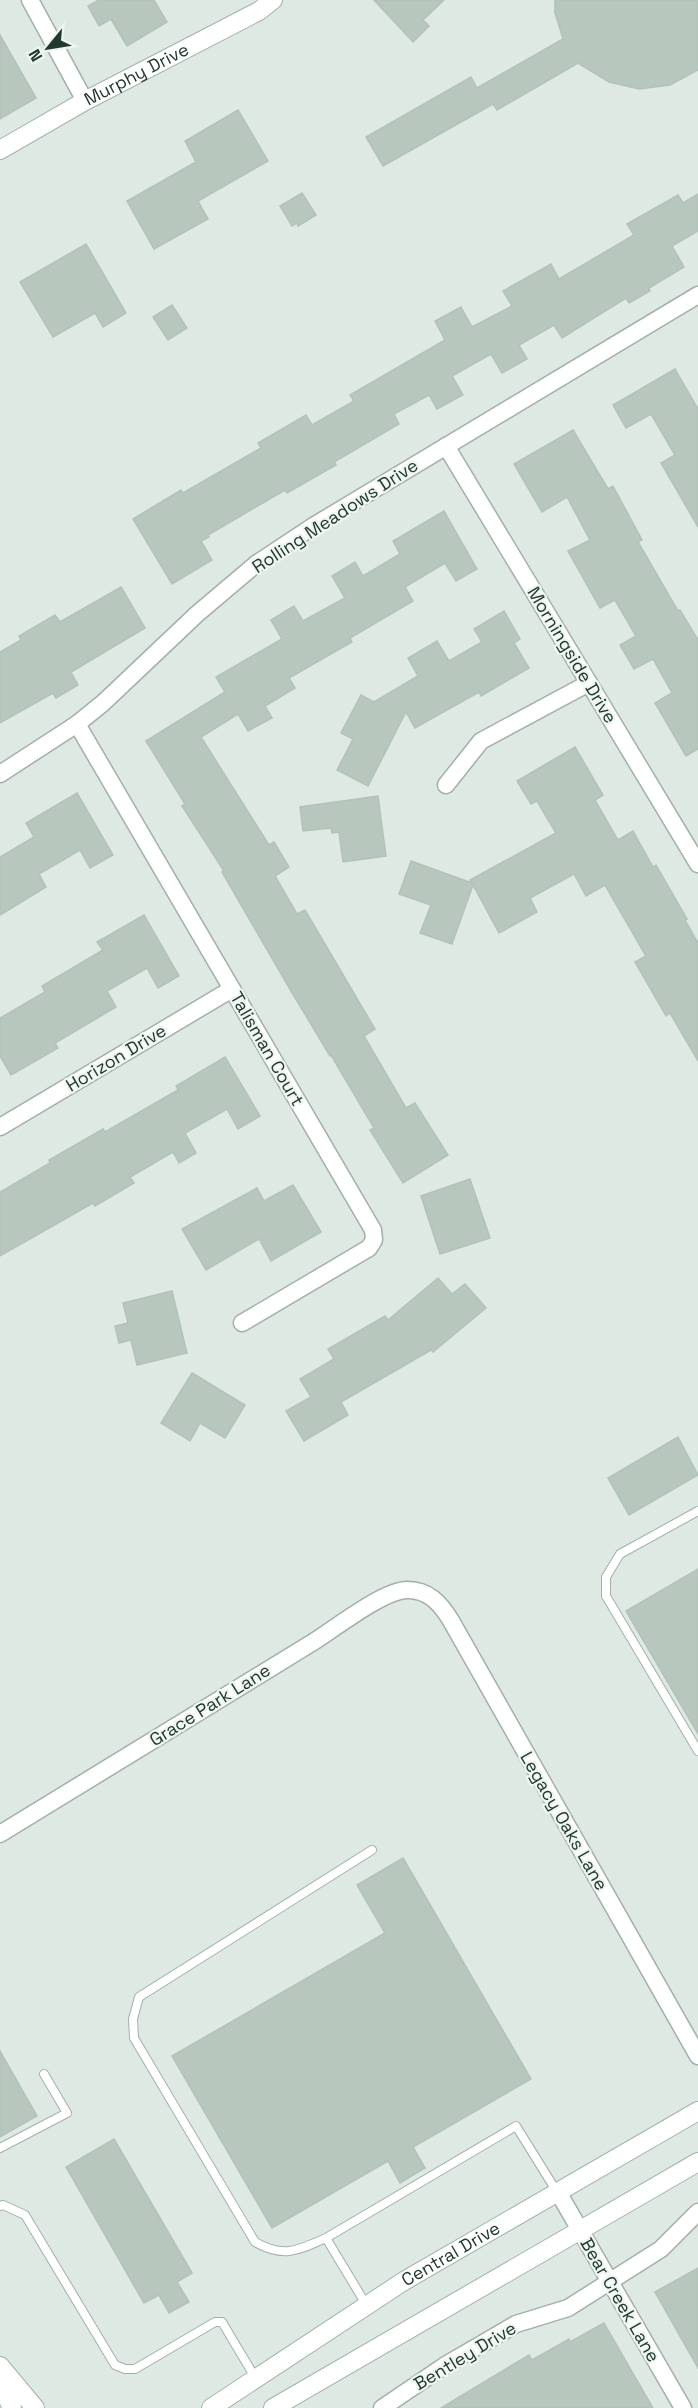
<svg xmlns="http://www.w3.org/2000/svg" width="698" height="2408" font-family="'Space Grotesk',sans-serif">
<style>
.building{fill:#b7c7be;stroke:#b2c2b9;stroke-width:1.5}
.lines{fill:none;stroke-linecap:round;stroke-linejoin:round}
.lane-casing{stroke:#a2b0a9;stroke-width:10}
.street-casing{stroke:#a2b0a9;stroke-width:19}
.secondary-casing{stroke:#9fb4a9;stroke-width:20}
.lane{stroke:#fff;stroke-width:8}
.street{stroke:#fff;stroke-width:16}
.secondary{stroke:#fff;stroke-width:18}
.labels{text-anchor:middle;stroke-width:4.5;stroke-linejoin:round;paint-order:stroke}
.street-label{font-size:18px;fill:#21382e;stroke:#eff6f1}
</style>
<rect width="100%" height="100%" fill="#dfe9e3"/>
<g class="building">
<path d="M99 0H154L167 22 127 46 111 19 99 26 88 6Z"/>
<path d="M374 0H444L423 20 429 26 413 42Z"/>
<path d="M555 0H698V70L670 85 639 89 609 82 578 63 497 110 493 104 383 166 366 137 471 77 477 88 563 39 555 13Z"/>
<path d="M0 35 36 98 0 119Z"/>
<path d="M238 110 268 161 198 201 208 219 154 249 127 201 196 162 185 141Z"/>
<path d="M302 193 316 215 298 226 297 223 292 226 280 206Z"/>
<path d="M698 194V231L672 246 684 267 649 288 650 291 629 303 626 298 562 338 554 325 519 345 527 359 502 373 491 354 452 376 463 395 437 409 429 395 394 414 399 424 334 462 336 465 287 493 285 490 208 535 209 537 201 541 212 560 172 584 133 519 181 490 183 493 261 448 258 443 306 415 312 425 354 401 350 395 445 340 435 321 461 307 472 327 512 306 503 291 551 264 559 279 634 235 627 224 678 195 683 203Z"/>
<path d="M86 244 126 313 103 327 95 313 53 337 20 282Z"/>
<path d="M172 305 187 328 168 340 153 317Z"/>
<path d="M675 369 698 409V527L661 463 675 455 651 414 626 428 613 405Z"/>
<path d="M573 430 608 489 613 486 642 540 638 542 678 611 680 610 698 640V749L686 756 655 703 672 693 653 659 634 669 620 645 636 636 615 600 600 608 568 551 590 540 567 497 542 512 514 464Z"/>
<path d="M444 511 477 569 456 581 445 563 405 587 413 601 350 638 352 642 289 678 295 688 265 706 272 718 248 731 238 714 201 737 269 845 274 842 289 867 275 876 297 914 305 910 375 1029 364 1036 406 1108 415 1103 448 1155 403 1183 370 1130 374 1128 331 1055 330 1056 291 991 222 872 224 871 182 806 185 804 146 741 225 692 216 677 282 639 271 620 294 606 303 621 345 598 332 576 355 562 363 576 400 554 393 541Z"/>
<path d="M121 587 145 628 71 672 78 685 56 698 53 693 0 723V652L21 640 19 636 55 615 60 622Z"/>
<path d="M504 611 520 639 514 643 529 668 481 696 479 692 415 728 406 712 368 786 337 770 353 739 341 733 361 695 374 702 418 676 408 658 437 641 449 661 482 642 474 629Z"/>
<path d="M575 747 603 795 595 800 618 840 633 831 653 867 656 865 687 919 685 920 698 943V1061L670 1013 666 1016 635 962 646 956 605 885 586 896 574 874 530 898 537 912 499 933 473 885 452 944 420 933 431 905 399 894 411 861 472 883 470 880 556 833 537 801 531 804 517 781Z"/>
<path d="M77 793 113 855 90 868 80 850 39 874 46 887 0 915V857L34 837 26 823Z"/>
<path d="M378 796 386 856 343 862 339 832 332 833 331 828 303 831 300 807Z"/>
<path d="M144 915 179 976 158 988 147 968 107 991 116 1007 55 1043 58 1048 11 1075 0 1056V1018L45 992 42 986 103 950 97 942Z"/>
<path d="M225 1057 260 1116 238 1129 227 1109 185 1133 196 1153 179 1163 173 1152 130 1177 134 1183 95 1206 93 1203 0 1256V1192L50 1163 49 1160 103 1129 105 1132 178 1090 176 1086Z"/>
<path d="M470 1179 490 1238 440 1254 421 1196Z"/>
<path d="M293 1185 321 1232 271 1261 259 1239 206 1270 182 1229 257 1188 264 1201Z"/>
<path d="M438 1278 452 1294 465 1284 486 1308 433 1352 431 1350 341 1402 348 1415 304 1441 286 1411 311 1397 300 1379 334 1359 328 1349 385 1316 388 1320Z"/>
<path d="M172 1291 187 1353 137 1365 131 1340 119 1343 115 1326 128 1323 123 1303Z"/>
<path d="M192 1373 245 1405 225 1438 200 1423 190 1441 161 1423Z"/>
<path d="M678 1437 698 1475 629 1515 608 1478Z"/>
<path d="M698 1569V1734L626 1611Z"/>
<path d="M403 1858 531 2079 413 2147 425 2168 400 2183 388 2161 272 2228 172 2056 385 1933 357 1885Z"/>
<path d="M0 2051 37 2116 0 2137Z"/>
<path d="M114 2139 192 2273 177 2282 189 2302 169 2313 159 2295 144 2303 66 2167Z"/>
<path d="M698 2268V2368L655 2292Z"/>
<path d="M604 2323 653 2408H441L529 2355 532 2360 569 2339 570 2342Z"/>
</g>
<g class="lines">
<defs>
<g id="lane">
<path d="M698 1511 620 1554 606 1577V1596L698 1751"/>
<path d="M0 2148 67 2113 44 2074"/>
<path d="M0 2206 3 2205 25 2215 115 2365 125 2369H135L215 2322H222L256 2379"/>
<path d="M326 2238C297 2251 283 2258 255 2242L134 2038 133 2019 139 1997 372 1850"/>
<path d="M367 2306 326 2238 516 2126 557 2192"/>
</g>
<g id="street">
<path d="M30 0 85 101"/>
<path d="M446 446 698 864"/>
<path d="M77 724 373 1230 374 1240 369 1248 242 1323"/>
<path d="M0 774 77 724 103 703 197 614 256 564 315 525 698 295"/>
<path d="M446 785 481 741 589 683"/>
<path d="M0 1127 232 989"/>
<path d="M0 1834C103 1771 206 1708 310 1644 332 1631 384 1589 408 1590 428 1590 440 1603 450 1619L698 2056"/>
<path d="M558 2192 683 2408"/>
<path d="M382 2408 444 2366 516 2324 568 2308 661 2249 698 2212"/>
</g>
<g id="secondary">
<path id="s1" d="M0 150 85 101 259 11 273 0"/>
<path d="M0 2366 35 2408"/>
<path d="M0 2383 12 2408"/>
<path id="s2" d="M211 2408 404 2281 698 2111"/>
<path d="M273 2408 698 2162"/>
</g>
</defs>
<use href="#lane" class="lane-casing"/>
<use href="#street" class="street-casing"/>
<use href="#secondary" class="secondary-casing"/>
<use href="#lane" class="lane"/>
<use href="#street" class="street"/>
<use href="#secondary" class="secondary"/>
</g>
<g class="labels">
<g class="street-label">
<text dy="6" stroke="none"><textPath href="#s1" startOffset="156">Murphy Drive</textPath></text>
<text transform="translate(335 516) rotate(-33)" y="6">Rolling Meadows Drive</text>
<text transform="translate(572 655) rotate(59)" y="6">Morningside Drive</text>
<text transform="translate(267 1049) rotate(60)" y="6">Talisman Court</text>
<text transform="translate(116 1058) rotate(-31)" y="6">Horizon Drive</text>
<text transform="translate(210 1705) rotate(-32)" y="6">Grace Park Lane</text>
<text transform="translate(564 1821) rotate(60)" y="6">Legacy Oaks Lane</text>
<text dy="6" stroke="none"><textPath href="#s2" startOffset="285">Central Drive</textPath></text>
<text transform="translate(620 2300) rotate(60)" y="6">Bear Creek Lane</text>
<text transform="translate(465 2356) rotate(-31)" y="6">Bentley Drive</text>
</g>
</g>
<g transform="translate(48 48) rotate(240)" stroke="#eff6f1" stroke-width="4.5" paint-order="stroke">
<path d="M0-4.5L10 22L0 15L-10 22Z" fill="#21382e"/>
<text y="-9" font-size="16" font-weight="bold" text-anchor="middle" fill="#21382e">N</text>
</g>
</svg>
